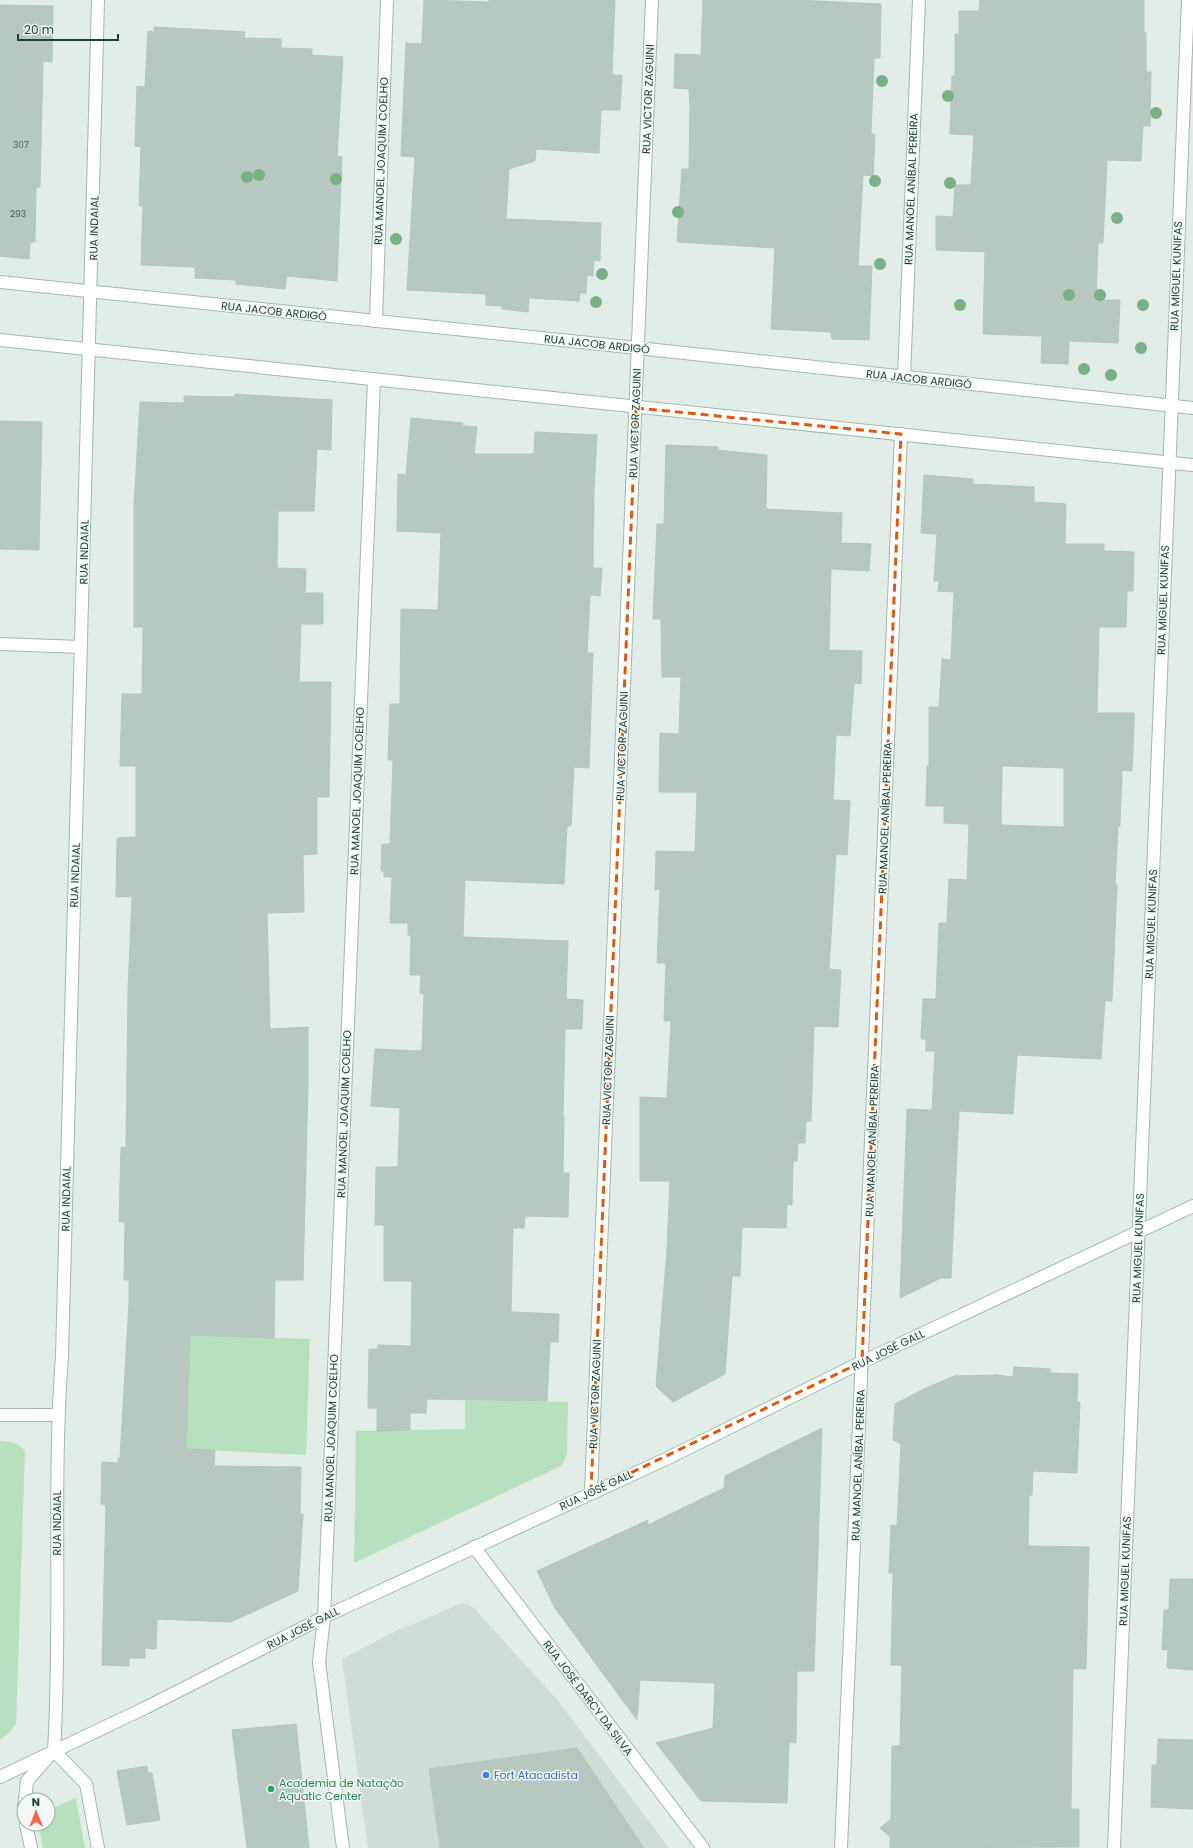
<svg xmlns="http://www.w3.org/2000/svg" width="1193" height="1848" font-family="Poppins,sans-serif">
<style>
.built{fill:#cfddd5}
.green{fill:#b7e1be}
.building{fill:#b6c8bf;stroke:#b2c8bc;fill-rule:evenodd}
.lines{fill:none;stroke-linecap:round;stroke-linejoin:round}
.street-casing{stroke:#a3b6ad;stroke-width:14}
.secondary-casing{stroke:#9ebaad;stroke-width:14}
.street{stroke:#fff;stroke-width:12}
.secondary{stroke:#fff;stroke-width:12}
.tree{fill:#79af89}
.marked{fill:none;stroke:#de580e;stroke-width:3;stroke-dasharray:8 5;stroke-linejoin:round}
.shop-dot{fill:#3f7fe0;stroke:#f2f9f5;stroke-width:1.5}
.leisure-dot{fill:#2e9e5b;stroke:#f2f9f5;stroke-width:1.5}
.labels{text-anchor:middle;stroke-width:3;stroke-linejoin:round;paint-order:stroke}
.number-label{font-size:9px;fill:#456257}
.street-label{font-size:11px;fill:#1f4034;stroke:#f2f9f5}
.shop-label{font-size:11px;fill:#366cbe;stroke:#f2f9f5;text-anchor:start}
.leisure-label{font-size:11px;fill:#27864d;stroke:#f2f9f5;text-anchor:start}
</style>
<rect width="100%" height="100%" fill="#e1ede6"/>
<path class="built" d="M460 1604H467L473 1607 559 1702 669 1848H368L342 1659 396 1631Z"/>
<g class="green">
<path d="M190 1335 310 1339 306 1455 186 1449Z"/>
<path d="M465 1400 568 1402 567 1455 561 1466 354 1563 356 1431 465 1429Z"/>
<path d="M0 1441C10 1442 18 1442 25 1451L16 1724 10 1732 0 1740Z"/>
<path d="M76 1798 85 1848H43L38 1824H48V1810Z"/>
</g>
<g class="building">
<path d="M424 0 489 2V0H615L612 75H622L620 110H601L599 153 536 149 535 161 509 169 506 219 601 223 600 261 594 260 593 276 587 275 586 293H580L579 301 529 298 528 312 502 309V306L486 305V294L407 290 415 157 401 156 406 43 422 44Z"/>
<path d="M703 0H796L881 4 880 58H874L871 134H875L873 176 863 175 858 266H872L869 340 832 339 831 332 771 329 775 248 677 242 682 169H689L690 108 689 89 674 88 675 54 701 55Z"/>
<path d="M980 0H1144V33H1146V72H1151L1150 126H1143L1141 161 1107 160 1103 243H1098L1096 300H1120L1118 343 1069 341 1068 364 1041 363 1042 336 983 334 985 252 936 250V216L953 217 955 185H971L974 135 950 134 952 76H955V34H959V11H979Z"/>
<path d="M0 5 53 6 52 62 43 61 40 187H36L35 242H30L29 259 0 256Z"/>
<path d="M154 27 245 32 244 38 281 39V48L312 49V55L343 57 337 156 342 157 337 281 287 276 285 289 236 284V280L195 278V267L141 265 143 206H139L141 147 135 146 137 86 145 87 148 31 154 32Z"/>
<path d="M235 394 332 400 331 450 317 449 314 511H278L277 568 306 569 305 593H323V624H301L299 682H331L329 797H317V854L303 855 304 912 267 913 270 1029 308 1027V1085L303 1280H275L274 1338 190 1335 186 1449 215 1450 214 1466 301 1467 300 1514H303L298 1591 231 1622 157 1619 156 1649 145 1648V1658H129V1666L102 1665 106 1505 101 1504 102 1462 118 1463V1458H120L129 1303V1280H124L125 1222H119L121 1147H126L128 992 132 896 116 897 117 838 136 837V766H120L122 694H142L143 627H134V507L140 402 184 403V396L234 397Z"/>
<path d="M411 418 463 423 462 426 477 427 474 454H534L535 432 597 435 594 490 593 568H602L600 596 590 595 587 653H593L589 768 574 767 571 826H567L564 884 465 880 463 937 568 941 566 999 583 1000 582 1029H565L563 1116H564L563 1173H569L568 1217 525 1216 524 1228H513L511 1312 559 1314 558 1342H550L547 1401 427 1399 426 1413H410V1430L377 1431V1408H368L369 1349H378V1345L411 1346 412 1281H384V1225H375L376 1167H398L400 1108 371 1106 375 1049 422 1051 424 994 420 993 421 975H410L411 935H408V923H390L392 877H384V871H381L382 844H390L393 760H388L390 704H400L401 609 438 610 441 533 397 531 398 474 406 475Z"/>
<path d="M0 421 42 422 39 550 0 549Z"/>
<path d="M666 445 718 447V450L767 455 766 509 842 513 841 543 871 544 869 571 831 569 829 650 862 651 861 684 854 683 850 736 836 735 833 800 850 801 847 855 836 854 829 969 841 970 838 1027 814 1026 811 1121H806L805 1143H798L797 1161H793L792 1205 787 1204 786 1228 742 1227 740 1276H732L725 1374 673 1402 656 1386 667 1250 670 1181H640V1097L667 1098 671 1021H664L666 963H657L660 889 655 890 656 851 695 852 697 792H659L660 733 679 734 681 677H662L661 619H653L657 524H664Z"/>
<path d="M924 475 973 479 972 484 1034 487V502L1066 504 1065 544H1104V551L1134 552 1133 591H1127L1126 627H1099L1097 713H1134V727L1132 771 1122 770 1120 826H1118L1115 885H1117L1112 1001 1105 1000 1101 1059 1017 1055 1013 1114 959 1111 951 1278H941L900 1298 907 1109 932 1110 935 1051H926V1039H921L923 999H936L939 923H947L949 879 967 880 969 824 944 823V806H926L927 766H929V707H939L942 659 951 660 954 592 938 591 939 581H934L937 534 921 533ZM1002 766 1064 768V827L1001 825Z"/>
<path d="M1014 1367 1051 1369 1050 1373 1078 1374 1077 1402H1080L1077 1473 1033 1471 1032 1495H1029L1028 1546 1089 1547 1086 1669H1073L1071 1809H1079V1847L890 1848V1837L880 1828 891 1819 892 1746H900L902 1665H891L893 1573H889L891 1525 897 1526 901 1444 893 1440 895 1404 924 1389 954 1376 997 1375 1013 1377Z"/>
<path d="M822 1428 814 1671H797L796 1743 789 1742 787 1803 701 1801 656 1743 713 1728 715 1683 640 1680 637 1720 555 1608 537 1571 648 1520V1525L724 1488 725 1476Z"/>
<path d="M1170 1579H1193V1670L1167 1668 1168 1649 1162 1650 1164 1610H1169Z"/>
<path d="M296 1724 309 1848H247L232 1730Z"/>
<path d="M1158 1739 1193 1740V1809L1151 1807 1152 1765H1157Z"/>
<path d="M577 1748 644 1848H440L429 1769Z"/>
<path d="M147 1766 148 1773H152L160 1820 127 1825 117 1771Z"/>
</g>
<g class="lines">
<defs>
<g id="street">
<path d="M376 321 387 0"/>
<path d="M904 377 919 0"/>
<path d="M0 644 81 647"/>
<path d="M0 1415H58"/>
<path d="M591 1492 652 0"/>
<path d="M474 1547 703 1848"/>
<path d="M343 1848 319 1662 324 1617 374 379"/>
<path d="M841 1848 901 434"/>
<path d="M1114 1848 1188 0"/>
</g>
<g id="secondary">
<path d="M0 282 638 348 1193 408"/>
<path d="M0 340 1193 465"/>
<path d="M54 1751C62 1619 52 1487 62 1356L98 0"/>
<path d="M54 1751 86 1784 98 1848"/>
<path d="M0 1777 145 1708 324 1617 668 1458 862 1362 1193 1206"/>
<path d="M25 1800 27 1781 49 1756"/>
<path d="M24 1805V1815"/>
<path d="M26 1824 31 1848"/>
</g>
</defs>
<use href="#street" class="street-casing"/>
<use href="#secondary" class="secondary-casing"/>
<use href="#street" class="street"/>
<use href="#secondary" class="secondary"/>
</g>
<g class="tree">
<circle cx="882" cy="81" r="6"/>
<circle cx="948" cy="96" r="6"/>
<circle cx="1156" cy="113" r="6"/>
<circle cx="259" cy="175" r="6"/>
<circle cx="247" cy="177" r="6"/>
<circle cx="336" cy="179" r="6"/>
<circle cx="875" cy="181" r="6"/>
<circle cx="950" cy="183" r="6"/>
<circle cx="678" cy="212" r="6"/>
<circle cx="1117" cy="218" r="6"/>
<circle cx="396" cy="239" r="6"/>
<circle cx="880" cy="264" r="6"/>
<circle cx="602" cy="274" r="6"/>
<circle cx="1069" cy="295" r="6"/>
<circle cx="1100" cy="295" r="6"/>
<circle cx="596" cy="302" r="6"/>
<circle cx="960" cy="305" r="6"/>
<circle cx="1143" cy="305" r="6"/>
<circle cx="1141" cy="348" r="6"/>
<circle cx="1084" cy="369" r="6"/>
<circle cx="1111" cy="375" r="6"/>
</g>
<path class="marked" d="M636 408 901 434 862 1362 591 1492Z"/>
<circle class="shop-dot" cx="486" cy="1775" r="4"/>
<circle class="leisure-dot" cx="271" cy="1789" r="4"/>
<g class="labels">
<g class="number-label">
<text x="21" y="148">307</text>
<text x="18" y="217">293</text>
</g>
<g class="street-label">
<text transform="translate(648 99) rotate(-88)" y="4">RUA VICTOR ZAGUINI</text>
<text transform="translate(381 161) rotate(-88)" y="4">RUA MANOEL JOAQUIM COELHO</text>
<text transform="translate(911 189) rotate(-88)" y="4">RUA MANOEL ANÍBAL PEREIRA</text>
<text transform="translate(94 228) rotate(-89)" y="4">RUA INDAIAL</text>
<text transform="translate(1176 276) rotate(-88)" y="4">RUA MIGUEL KUNIFAS</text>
<text transform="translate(274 311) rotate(6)" y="4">RUA JACOB ARDIGÓ</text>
<text transform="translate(597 344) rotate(6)" y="4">RUA JACOB ARDIGÓ</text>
<text transform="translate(919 379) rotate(6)" y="4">RUA JACOB ARDIGÓ</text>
<text transform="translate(635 423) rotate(-88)" y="4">RUA VICTOR ZAGUINI</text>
<text transform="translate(84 552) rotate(-89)" y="4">RUA INDAIAL</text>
<text transform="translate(1163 600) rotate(-88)" y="4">RUA MIGUEL KUNIFAS</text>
<text transform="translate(622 746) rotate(-88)" y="4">RUA VICTOR ZAGUINI</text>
<text transform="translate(357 791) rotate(-88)" y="4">RUA MANOEL JOAQUIM COELHO</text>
<text transform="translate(885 818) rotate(-88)" y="4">RUA MANOEL ANÍBAL PEREIRA</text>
<text transform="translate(75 875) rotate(-88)" y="4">RUA INDAIAL</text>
<text transform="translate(1151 924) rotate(-88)" y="4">RUA MIGUEL KUNIFAS</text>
<text transform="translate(608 1070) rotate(-88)" y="4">RUA VICTOR ZAGUINI</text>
<text transform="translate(344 1114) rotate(-88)" y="4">RUA MANOEL JOAQUIM COELHO</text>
<text transform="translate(872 1141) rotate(-88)" y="4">RUA MANOEL ANÍBAL PEREIRA</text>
<text transform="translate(66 1199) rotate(-89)" y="4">RUA INDAIAL</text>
<text transform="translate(1138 1248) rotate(-88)" y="4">RUA MIGUEL KUNIFAS</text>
<text transform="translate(888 1350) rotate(-26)" y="4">RUA JOSÉ GALL</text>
<text transform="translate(595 1394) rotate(-88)" y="4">RUA VICTOR ZAGUINI</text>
<text transform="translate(331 1438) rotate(-88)" y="4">RUA MANOEL JOAQUIM COELHO</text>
<text transform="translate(858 1465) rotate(-88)" y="4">RUA MANOEL ANÍBAL PEREIRA</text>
<text transform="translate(596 1490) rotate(-25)" y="4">RUA JOSÉ GALL</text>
<text transform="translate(57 1523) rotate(-90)" y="4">RUA INDAIAL</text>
<text transform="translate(1125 1571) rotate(-88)" y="4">RUA MIGUEL KUNIFAS</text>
<text transform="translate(303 1628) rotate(-27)" y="4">RUA JOSÉ GALL</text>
<text transform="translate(588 1698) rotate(53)" y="4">RUA JOSÉ DARCY DA SILVA</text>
</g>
<g class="shop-label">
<text x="494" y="1779">Fort Atacadista</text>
</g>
<g class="leisure-label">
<text x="279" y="1787">Academia de Natação<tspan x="279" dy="13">Aquatic Center</tspan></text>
</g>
</g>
<g transform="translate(36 1812) rotate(359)"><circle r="19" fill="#f2f9f5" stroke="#9eafa8"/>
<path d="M0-3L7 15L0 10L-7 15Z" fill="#ff654d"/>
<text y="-6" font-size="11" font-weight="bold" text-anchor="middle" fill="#1f4034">N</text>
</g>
<path d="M18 34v6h100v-6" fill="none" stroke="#1f4034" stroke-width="2"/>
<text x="24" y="34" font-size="12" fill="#1f4034" stroke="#f2f9f5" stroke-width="3" paint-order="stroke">20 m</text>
</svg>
